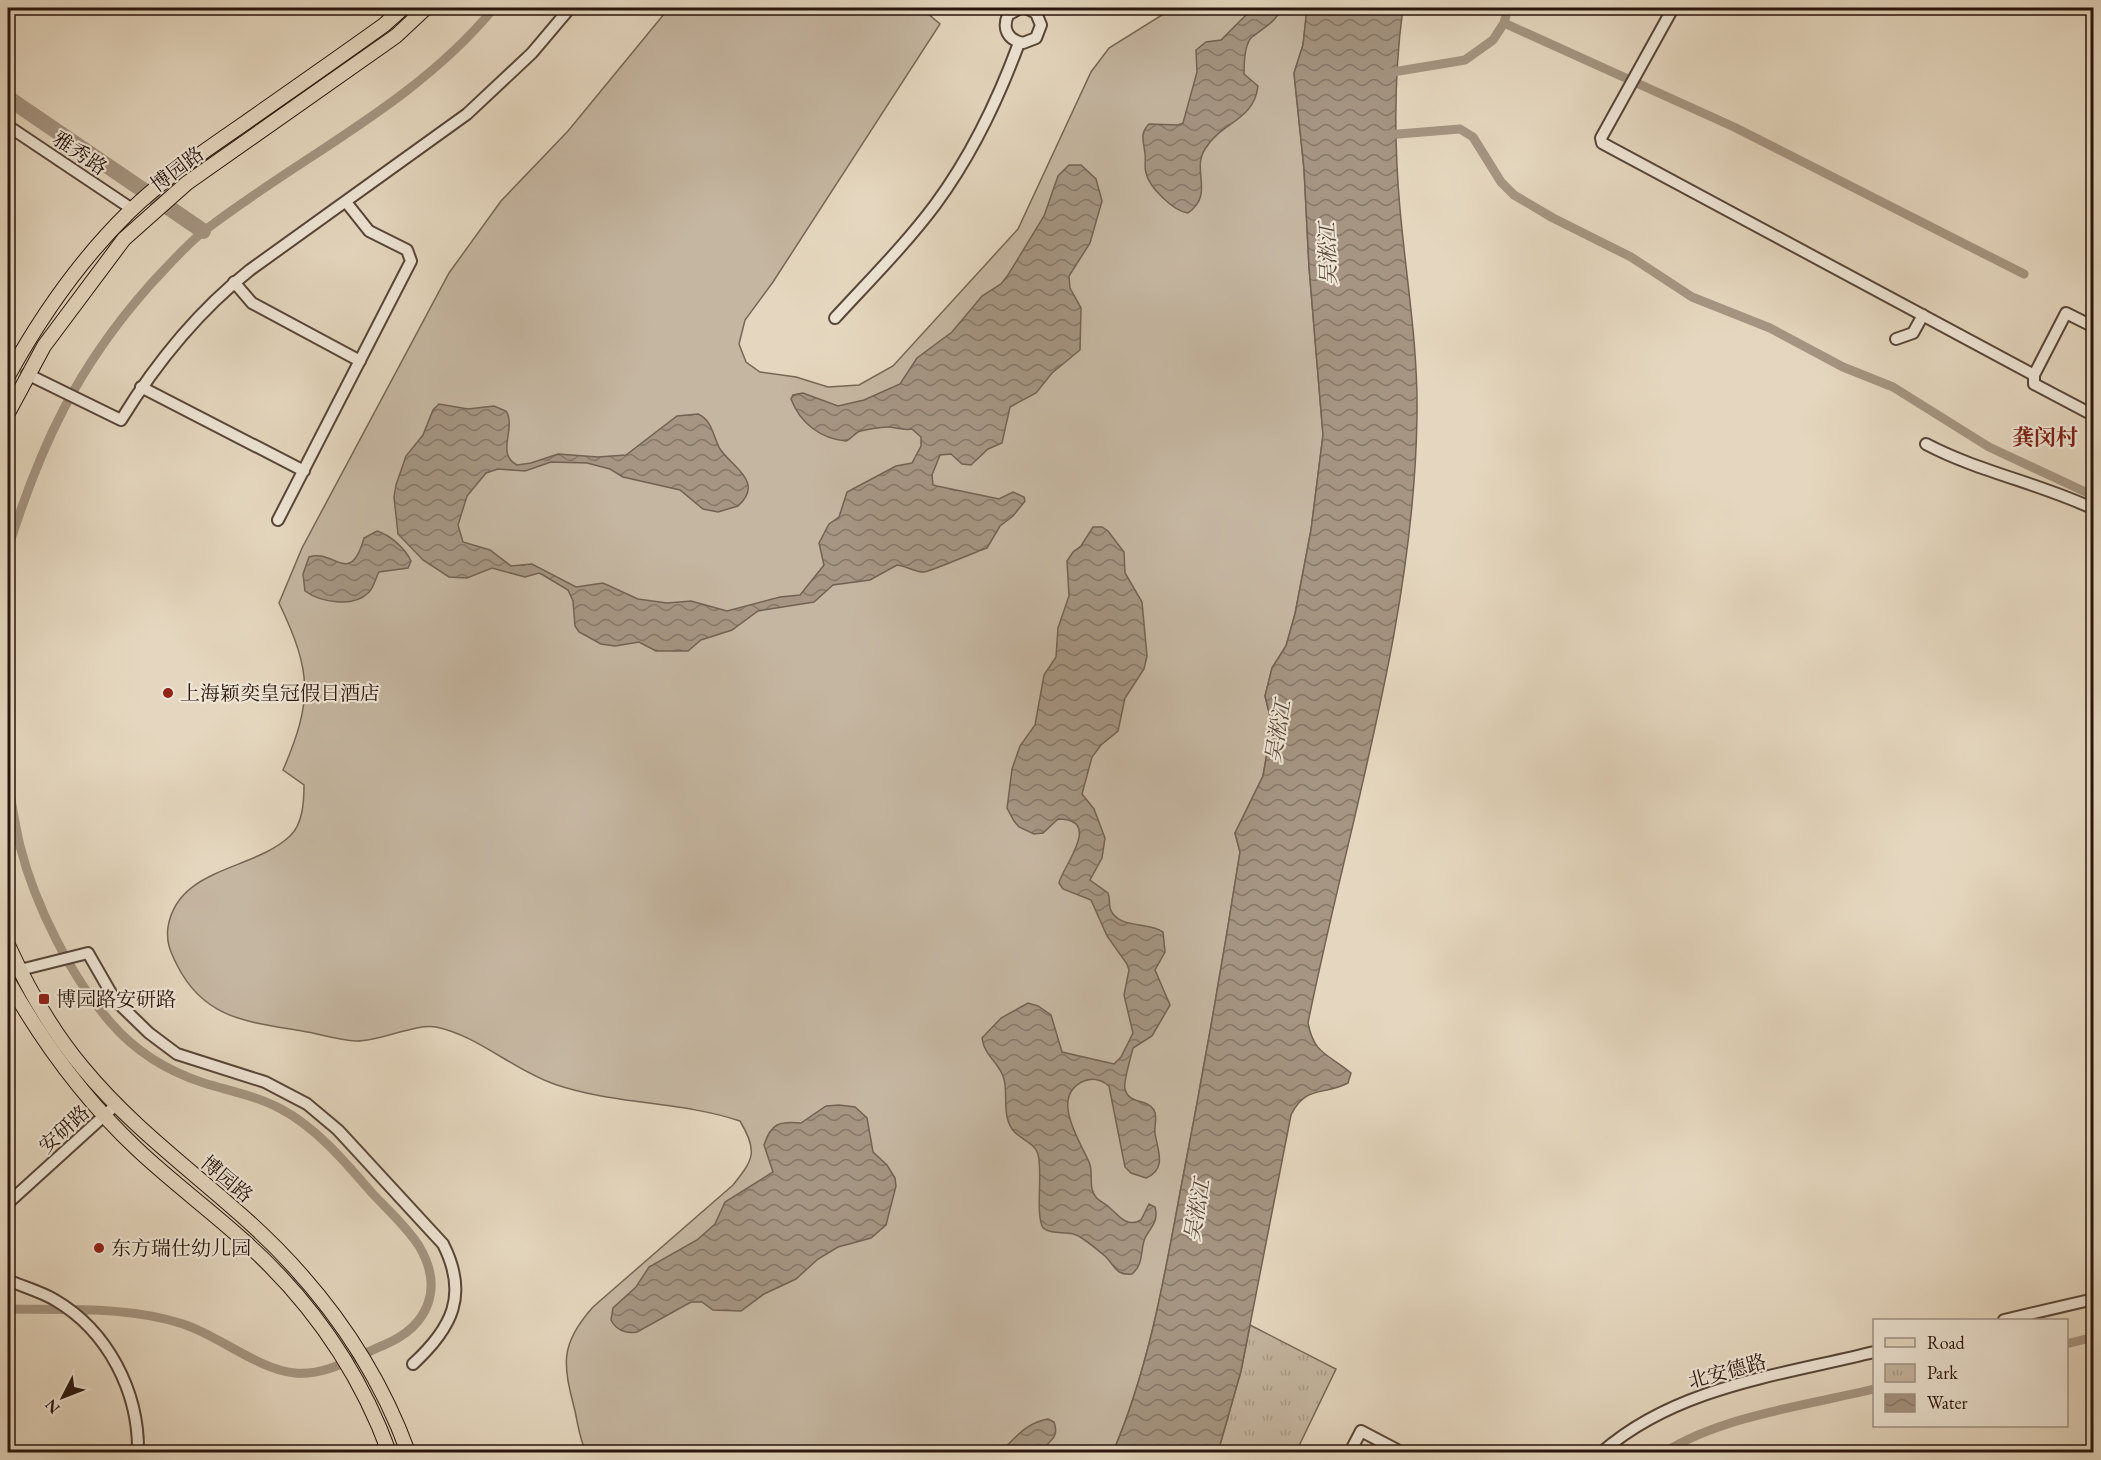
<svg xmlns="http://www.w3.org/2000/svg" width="2101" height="1460" font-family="'EB Garamond','Noto Serif SC',serif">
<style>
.grass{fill:#c5b6a1;stroke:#776656;stroke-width:1.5}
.park{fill:url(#park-tufts);stroke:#776656;stroke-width:1.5}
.water{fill:url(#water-waves);stroke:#736253;stroke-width:1.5}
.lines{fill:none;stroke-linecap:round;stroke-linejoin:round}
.canal{stroke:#a59582;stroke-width:9}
.river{stroke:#a59582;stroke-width:16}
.minor-casing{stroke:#584639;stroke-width:14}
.major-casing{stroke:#29150c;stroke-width:16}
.minor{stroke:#eee5d5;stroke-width:10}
.major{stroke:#e5d7bf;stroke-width:14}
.poi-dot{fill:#8f2418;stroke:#eee5d5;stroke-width:2}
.labels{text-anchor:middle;stroke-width:4.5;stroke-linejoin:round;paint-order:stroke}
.street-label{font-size:20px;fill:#29150c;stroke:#eee5d5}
.poi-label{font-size:20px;fill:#29150c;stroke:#eee5d5;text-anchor:start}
.water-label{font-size:21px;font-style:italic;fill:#5b483b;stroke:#eee5d5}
.quarter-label{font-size:22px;font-weight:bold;fill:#7a1f14;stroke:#eee5d5}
</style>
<defs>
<pattern id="park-tufts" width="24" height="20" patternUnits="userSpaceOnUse" patternTransform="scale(1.5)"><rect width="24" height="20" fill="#c5b6a1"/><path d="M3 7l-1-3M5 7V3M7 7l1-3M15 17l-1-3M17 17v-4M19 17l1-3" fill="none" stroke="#a99c89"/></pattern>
<pattern id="water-waves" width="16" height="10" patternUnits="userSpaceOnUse" patternTransform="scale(1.5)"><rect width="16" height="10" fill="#a59582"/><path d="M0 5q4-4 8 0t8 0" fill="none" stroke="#867869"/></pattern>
</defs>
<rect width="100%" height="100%" fill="#e5d7bf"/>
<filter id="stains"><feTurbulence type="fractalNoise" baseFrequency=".00333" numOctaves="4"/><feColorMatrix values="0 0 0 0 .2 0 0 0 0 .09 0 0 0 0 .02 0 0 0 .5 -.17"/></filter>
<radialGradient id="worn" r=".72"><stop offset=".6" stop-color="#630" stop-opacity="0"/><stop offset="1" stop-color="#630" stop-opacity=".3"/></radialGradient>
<path class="grass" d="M669 8H921L940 24 773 282 745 320 739 344 746 362 760 372 796 377 828 387 859 385 893 366 1018 229 1091 72 1109 48 1173 8H1307L1303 45 1294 73 1304 169 1309 267 1323 435 1311 530 1295 614 1286 646 1272 668 1265 696 1272 724 1263 776 1235 833 1240 852C1222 966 1202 1080 1180 1193 1164 1280 1148 1371 1113 1452H586C580 1440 578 1425 575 1411 563 1364 559 1345 593 1307L733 1185C754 1159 758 1151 740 1121 680 1101 615 1105 554 1084 513 1070 479 1036 436 1027 416 1023 378 1042 356 1041 338 1040 320 1034 302 1031 248 1022 204 1019 177 965 170 951 166 942 168 927 178 867 253 871 290 836 303 824 304 801 304 785L283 770C313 700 312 672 279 603L302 548 449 273 501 201 568 131Z"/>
<path class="park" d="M1250 1325 1336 1369 1296 1452H1218L1241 1371Z"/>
<g class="water">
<path d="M1253 8H1282C1276 22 1263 28 1252 37 1244 44 1244 64 1244 74L1258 86C1254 121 1221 122 1205 149 1191 171 1215 194 1188 213 1173 211 1149 187 1146 173 1144 167 1146 160 1145 154 1144 142 1139 134 1149 124L1178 125 1183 123 1197 72 1196 50 1206 42 1221 40Z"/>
<path d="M1307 8H1403C1394 74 1394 142 1400 209 1406 277 1418 345 1417 414 1415 618 1348 824 1308 1023 1314 1055 1329 1054 1351 1073L1348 1083C1323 1096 1305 1085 1291 1115L1241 1371 1218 1452H1113C1148 1371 1164 1280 1180 1193 1202 1080 1222 966 1240 852L1235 833 1263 776 1272 724 1265 696 1272 668 1286 646 1295 614 1311 530 1323 435 1309 267 1304 169 1294 73 1303 45Z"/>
<path d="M1069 165H1081L1096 179 1102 201 1090 243 1069 276 1070 288 1081 308 1080 350 1052 373 1036 393 1010 407 1002 443 988 449 971 465 962 464 951 454 940 455 932 475 933 485 937 486 999 499 1013 492 1024 497 1025 501 1013 516 1000 526 987 548C977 551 930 572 924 572 915 572 906 566 897 565L870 580 833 585 814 602 758 611 732 630 701 640 688 651H656L639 642 615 646 601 644 579 632 575 626 573 601 568 590 543 575 539 573 525 577 492 568 467 578 449 577 423 560 398 534 394 497 396 485 406 456 423 435 433 410 439 404 468 409 494 406 506 411C517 427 495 454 517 465L531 463 558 454 598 457 626 455 677 416 698 414C712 420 713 436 720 449 732 467 765 482 738 506L718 512 703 509 680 490 623 477 610 469 587 463 551 462 525 471 498 469 486 473 467 496 458 525 463 542 490 550 511 566 532 564 576 587 603 583 638 599 667 603 691 601 727 611 780 597 800 595 824 565 819 543 829 524 839 517 847 492 896 466 912 463 921 446V437L912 429C903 431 896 427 887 427 883 427 861 430 858 432 854 434 851 439 846 441 821 439 800 423 791 399L793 395 803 393 838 406 864 400 900 384 917 358 952 332 982 296 1001 284 1008 275 1044 216 1058 176Z"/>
<path d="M1093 527H1102L1108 531 1124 552 1125 573 1142 602 1147 656 1144 669 1125 698 1118 731 1101 745 1092 757 1082 794 1094 809 1105 838 1102 858 1090 880 1108 893C1110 898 1109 903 1110 908 1117 930 1150 921 1163 932L1165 952 1155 970 1170 1005 1152 1036 1133 1048C1131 1057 1123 1082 1125 1089 1129 1105 1147 1098 1154 1110 1158 1117 1154 1125 1155 1133 1157 1149 1168 1169 1146 1178L1131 1173 1125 1167 1109 1086C1102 1080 1094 1077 1084 1081 1049 1096 1080 1141 1089 1162 1093 1171 1090 1180 1092 1189 1095 1201 1103 1201 1110 1208 1119 1216 1127 1228 1141 1220L1149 1204 1155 1207C1159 1221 1151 1227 1145 1238 1140 1251 1144 1264 1132 1274 1116 1276 1115 1266 1106 1257 1099 1251 1091 1244 1083 1239 1070 1228 1055 1237 1043 1228 1035 1214 1043 1173 1038 1154 1034 1142 1019 1139 1012 1129 1002 1114 1008 1094 1004 1079 1000 1063 984 1056 982 1038L1001 1018 1028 1003 1038 1006 1051 1015 1062 1052 1114 1064 1121 1057 1133 1033 1124 995 1129 970 1127 964 1107 936 1091 900 1063 889 1059 883C1062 867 1104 819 1058 819L1043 833 1034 834 1019 827 1014 821 1007 808 1008 801 1012 769 1020 746 1035 725 1044 675 1056 657 1058 628 1069 596 1067 561 1073 552 1081 546Z"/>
<path d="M377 531C390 535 405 548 411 561L408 568 379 572C375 579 374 588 368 593 353 608 320 602 305 591L303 574 309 557C334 548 350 588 364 538Z"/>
<path d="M839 1105 855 1107 867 1118 873 1152 887 1165 895 1178 896 1186 886 1225 871 1238 838 1247 818 1259 796 1279 764 1294 741 1311 713 1310 702 1302H691L637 1332C626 1334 616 1330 611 1320L613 1308 636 1287 649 1267 697 1240 715 1224 725 1202 773 1172 764 1145C771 1123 780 1121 801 1123L826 1106Z"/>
<path d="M1048 1419 1054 1422C1060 1438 1049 1441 1040 1452H1000C1016 1438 1025 1423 1048 1419Z"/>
</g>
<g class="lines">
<g class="canal">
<path d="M1504 23 1734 127 2024 274"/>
<path d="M1387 73 1465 60 1493 40 1504 23 1508 8"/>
<path d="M1386 135 1460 129 1473 137 1501 182 1514 195 1553 218 1631 257 1692 297 1770 328 1843 367 1893 387 1989 447 2094 496"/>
<path d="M8 549C40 446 77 367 150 285 167 267 185 246 204 231 301 156 415 104 494 8"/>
<path d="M8 783C12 804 15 825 20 846 35 905 71 977 111 1023 136 1052 167 1071 204 1083 230 1091 257 1096 281 1109 317 1128 346 1163 372 1193 387 1209 407 1227 419 1246 444 1288 429 1326 384 1345 357 1356 326 1376 295 1373 257 1369 220 1336 183 1324 128 1306 65 1310 8 1309"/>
<path d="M2066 1344 2094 1337"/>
<path d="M1665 1452C1722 1416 1808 1405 1874 1389"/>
</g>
<path class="river" d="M8 98 203 231"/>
<defs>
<g id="minor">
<path d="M1020 8 1008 15C1002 29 1008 40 1023 43L1036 38 1041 25 1036 13 1026 8"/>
<path d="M1673 8 1601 138 1602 143 2034 375V384L2091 414"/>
<path d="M8 126 132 209"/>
<path d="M234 282 252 303 360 361"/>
<path d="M835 318C869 281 905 245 935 205 972 155 998 100 1019 43"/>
<path d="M1896 339 1913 333 1923 315"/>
<path d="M27 374 121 420C156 363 197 312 250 270L467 114 532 53 570 8"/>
<path d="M2034 375 2066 313 2094 327"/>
<path d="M141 387 304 471"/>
<path d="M1926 444C1979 472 2039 483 2094 509"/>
<path d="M278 520 411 261 407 250 369 231 346 202"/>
<path d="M20 970 88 953 115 1000 149 1033 177 1054 265 1082 307 1104 338 1130 443 1244C469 1295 452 1328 413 1364"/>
<path d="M8 1203 117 1104"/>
<path d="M8 1280C23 1287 40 1291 55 1300 108 1331 139 1392 138 1452"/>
<path d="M2004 1320 2094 1299"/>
<path d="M1350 1452 1361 1431 1401 1452"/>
<path d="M1602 1452C1676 1387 1781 1375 1874 1352"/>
</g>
<g id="major">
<path d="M8 376C41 316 80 260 129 212 164 178 206 150 245 123 292 90 338 58 384 25L403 8"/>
<path d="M8 413 44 346 124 239 187 183 396 36 426 8"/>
<path d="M8 945C28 989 52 1031 83 1068 129 1124 186 1166 240 1214 314 1279 374 1359 408 1452"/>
<path d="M8 981C43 1043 85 1100 137 1149 172 1182 210 1210 244 1241 310 1300 359 1370 389 1452"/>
</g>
</defs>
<use href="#minor" class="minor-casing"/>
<use href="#major" class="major-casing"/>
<use href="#minor" class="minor"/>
<use href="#major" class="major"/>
</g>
<g class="poi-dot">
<circle cx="168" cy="693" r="6"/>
<rect x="38" y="993" width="12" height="12" rx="3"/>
<circle cx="99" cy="1248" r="6"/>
</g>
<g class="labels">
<g class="street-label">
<text transform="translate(80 153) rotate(34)" y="7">雅秀路</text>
<text transform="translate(177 169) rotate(-37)" y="7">博园路</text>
<text transform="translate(64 1129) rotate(-42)" y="7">安研路</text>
<text transform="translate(227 1179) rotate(40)" y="7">博园路</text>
<text transform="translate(1727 1371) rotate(-15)" y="7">北安德路</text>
</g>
<g class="poi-label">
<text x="180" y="700">上海颖奕皇冠假日酒店</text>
<text x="56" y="1006">博园路安研路</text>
<text x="111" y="1255">东方瑞仕幼儿园</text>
</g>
<g class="water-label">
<text transform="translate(1328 254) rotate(-92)" y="7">吴淞江</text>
<text transform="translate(1278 731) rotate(-80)" y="7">吴淞江</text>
<text transform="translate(1197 1210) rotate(-80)" y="7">吴淞江</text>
</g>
<g class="quarter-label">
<text x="2045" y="445">龚闵村</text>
</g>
</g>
<rect width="2101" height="1460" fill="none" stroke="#e5d7bf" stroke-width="30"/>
<rect x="9" y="9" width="2083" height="1442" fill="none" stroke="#29150c" stroke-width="3"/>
<rect x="15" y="15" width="2071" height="1430" fill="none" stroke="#29150c" stroke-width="1.5"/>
<rect x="1873" y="1319" width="195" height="108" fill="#eee5d5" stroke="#9f9285" stroke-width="1.5"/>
<rect x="1885" y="1338" width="30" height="9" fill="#e5d7bf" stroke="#9f9285" stroke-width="1.5"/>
<text x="1927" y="1349" font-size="18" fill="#29150c">Road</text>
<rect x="1885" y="1364" width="30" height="18" fill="url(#park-tufts)" stroke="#9f9285" stroke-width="1.5"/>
<text x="1927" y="1379" font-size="18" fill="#29150c">Park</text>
<rect x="1885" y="1394" width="30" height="18" fill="url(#water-waves)" stroke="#9f9285" stroke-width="1.5"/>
<text x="1927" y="1409" font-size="18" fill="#29150c">Water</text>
<g transform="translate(63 1397) rotate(228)" stroke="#eee5d5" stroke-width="4.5" paint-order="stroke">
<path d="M0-4.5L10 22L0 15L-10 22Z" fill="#29150c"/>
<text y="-9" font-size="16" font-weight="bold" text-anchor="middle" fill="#29150c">N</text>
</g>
<rect width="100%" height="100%" filter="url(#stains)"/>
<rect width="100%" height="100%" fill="url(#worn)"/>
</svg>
